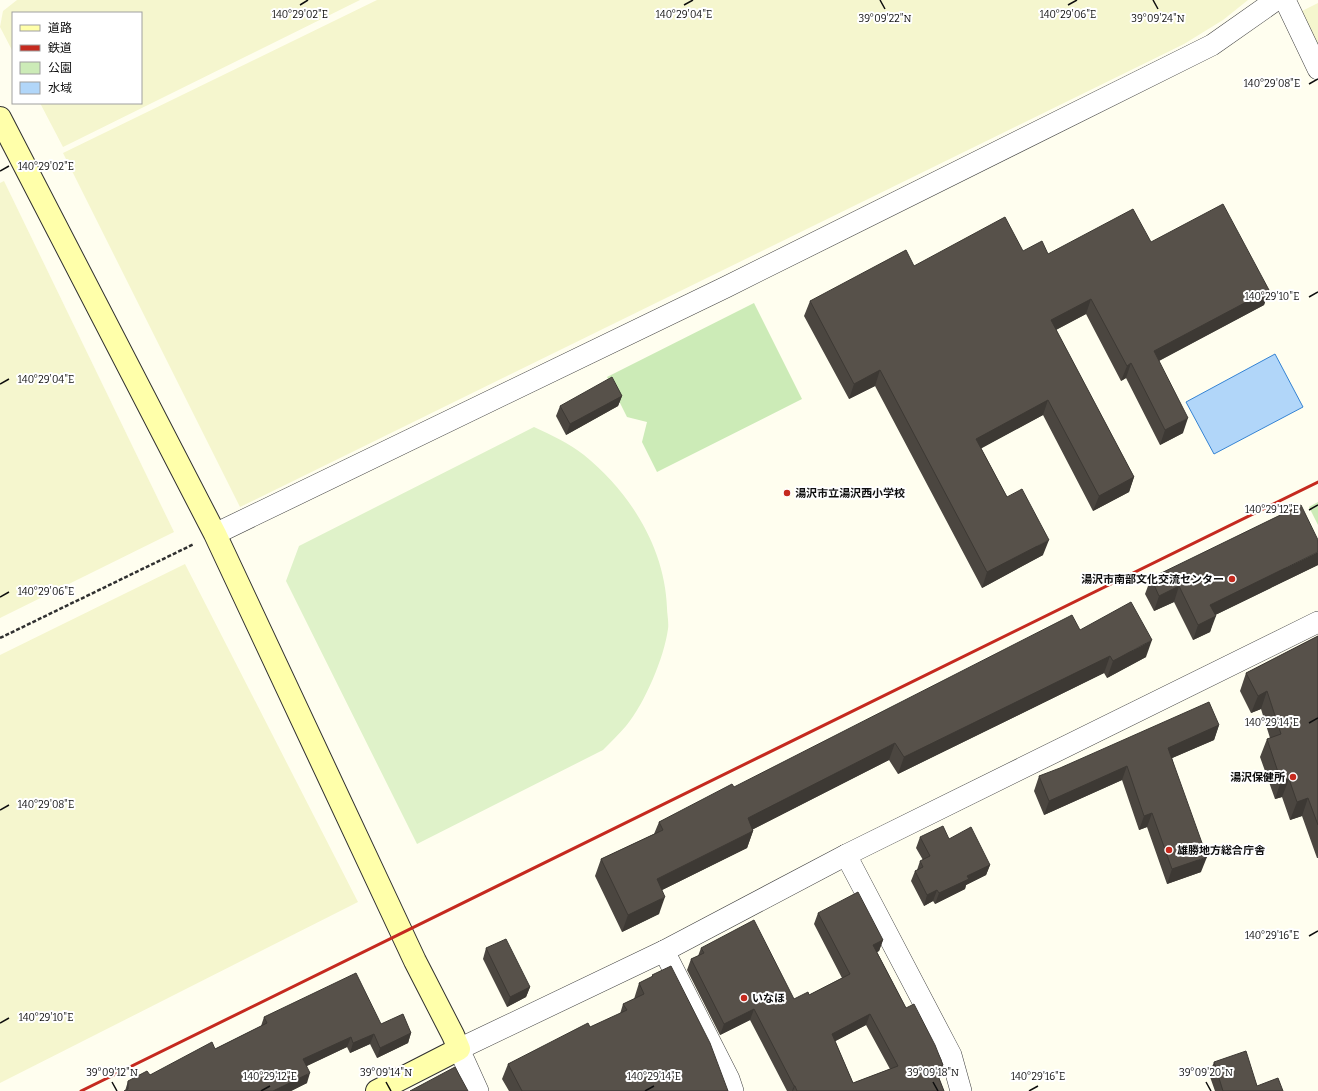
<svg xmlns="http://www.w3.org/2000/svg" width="1318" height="1091" font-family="Bitter,'Noto Sans JP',serif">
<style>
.farmland{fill:#f5f6ce}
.green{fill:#ccebb7}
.pitch{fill:#dff2c9}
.water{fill:#b1d6f9;stroke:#3583d3}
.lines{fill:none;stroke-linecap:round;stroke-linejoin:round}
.street-casing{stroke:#414141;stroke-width:22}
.secondary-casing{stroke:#303030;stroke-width:24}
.path{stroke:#303030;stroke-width:2.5;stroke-dasharray:4 2;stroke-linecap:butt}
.street{stroke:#fff;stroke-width:21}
.secondary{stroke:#ffa;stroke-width:22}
.rail{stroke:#c52a1f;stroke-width:3}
.wall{fill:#4b4640;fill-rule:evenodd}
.shaded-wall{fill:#3d3934}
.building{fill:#57514a;stroke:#3d3934;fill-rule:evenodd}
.ticks{fill:none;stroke:#0e0e0e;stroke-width:1.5}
.poi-dot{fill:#c52a1f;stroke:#fff;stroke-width:1.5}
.labels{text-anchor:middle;stroke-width:4;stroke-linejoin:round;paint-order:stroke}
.poi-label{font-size:11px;font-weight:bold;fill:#0e0e0e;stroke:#fff;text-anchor:start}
.ticks-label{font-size:10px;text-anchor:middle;fill:#0e0e0e;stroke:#fff;stroke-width:4;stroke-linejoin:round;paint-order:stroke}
</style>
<rect width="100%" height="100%" fill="#fffeef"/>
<g class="farmland">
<path d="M17 0H360L63 147 40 103H141V13H13V52L0 27 3 11Z"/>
<path d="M377 0H1248L1223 20 1184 44 240 507 63 153Z"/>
<path d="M1318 3V48L1300 12Z"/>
<path d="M4 181 174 532 0 618V183Z"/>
<path d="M185 564 358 902 0 1083V655Z"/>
</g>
<g class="green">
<path d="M754 303 802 399 657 472 642 442 647 422 627 417 607 377Z"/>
<path d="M1318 502V525L1309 507Z"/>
</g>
<path class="pitch" d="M534 427C551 435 569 443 584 455 630 492 665 548 667 608 667 614 669 622 668 629 664 658 645 703 626 726 619 734 611 742 603 750L417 844 286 581 299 546Z"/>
<path class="water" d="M1275 354 1303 407 1214 454 1186 402Z"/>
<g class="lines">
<defs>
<g id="street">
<path d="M1285 0 1318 69"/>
<path d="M215 534 726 287 1212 45 1276 0"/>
<path d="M846 855 951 1055 961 1091"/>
<path d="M664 951 729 1079 733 1091"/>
<path d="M478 1091 459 1049 664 951 846 855 1318 622"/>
</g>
<path id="secondary" d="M0 118 215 534 415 961 453 1035 459 1049 377 1091"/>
</defs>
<use href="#street" class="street-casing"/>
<use href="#secondary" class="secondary-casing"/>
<path class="path" d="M0 638 194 544"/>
<use href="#street" class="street"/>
<use href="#secondary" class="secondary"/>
<path class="rail" d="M81 1091 1318 482"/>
</g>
<g class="wall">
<path d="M1151 242 1269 290 1264 305 1159 361 1183 433 1160 445 1126 378 1121 381 1086 314 1056 330 1134 477 1129 492 1093 511 1043 415 981 448 1007 497 1043 555 982 588 875 386 849 399 804 316 810 301 914 266 1023 251 1048 254Z"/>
<path d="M622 396 618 406 566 435 556 416 560 406Z"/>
<path d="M1318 565 1215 615 1210 632 1193 640 1174 602 1154 611 1145 594 1151 578Z"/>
<path d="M1080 630 1146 657 1107 678 1104 673 898 774 889 760 753 829V831L747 848 662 890 659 914 622 932 595 876 601 859 654 834 659 822Z"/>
<path d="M1318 636V858H1317L1302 816 1290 820 1282 797 1275 799 1260 757 1267 739 1270 738 1261 709 1251 713 1240 691 1246 673Z"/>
<path d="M1219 725 1214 740 1172 758 1201 872 1167 884 1147 827 1139 830 1122 780 1044 815 1034 791 1039 776Z"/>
<path d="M920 837 949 839 990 865 986 875 966 885 965 889 935 904 933 901 924 906 911 881 915 871 917 870 920 861 923 860 916 848Z"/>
<path d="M818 913 883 940 879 951 877 952 906 1008 943 1065 939 1076H938L944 1091H787L750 1020 720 1035 687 970 691 959 698 956 701 948 794 999 809 995 842 978 814 924ZM866 1025 890 1069 853 1083 835 1041Z"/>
<path d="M486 948 530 987 526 997 507 1007 483 959Z"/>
<path d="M652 975 728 1091H509L502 1079 508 1064 620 1014 623 1004 634 999 639 983 652 977Z"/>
<path d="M264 1017 381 1024 411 1033 408 1043 377 1058 370 1044 350 1053 347 1047 307 1066V1083L291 1091H124H125L128 1081 150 1075 215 1049 261 1026Z"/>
<path d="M1214 1062 1257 1086 1283 1091H1215L1209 1074Z"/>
</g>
<g class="shaded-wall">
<path d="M1269 290 1264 305 1149 366 1154 351Z"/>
<path d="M1091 299 1086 314 1046 335 1051 320Z"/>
<path d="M1131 363 1126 378 1121 381 1127 366Z"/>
<path d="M880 370 875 386 849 399 854 384Z"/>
<path d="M622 396 618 406 566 435 570 424Z"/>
<path d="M1048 400 1043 415 971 454 976 439Z"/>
<path d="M1188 418 1183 433 1160 445 1165 430Z"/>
<path d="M1134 477 1129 492 1093 511 1099 496Z"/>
<path d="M1049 540 1043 555 982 588 987 572Z"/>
<path d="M1318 552V565L1205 620 1210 605Z"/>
<path d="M1179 586 1174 602 1154 611 1159 596Z"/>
<path d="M1216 616 1210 632 1193 640 1198 625Z"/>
<path d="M1152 640 1146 657 1107 678 1113 661Z"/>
<path d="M1110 656 1104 673 898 774 904 757Z"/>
<path d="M1267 691 1261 709 1251 713 1258 696Z"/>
<path d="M1219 725 1214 740 1163 762 1168 748Z"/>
<path d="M895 743 889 760 742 835 748 818Z"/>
<path d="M1127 766 1122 780 1044 815 1049 801Z"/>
<path d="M1289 779 1282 797 1275 799 1281 781Z"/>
<path d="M1308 798 1302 816 1290 820 1297 802Z"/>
<path d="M1152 813 1147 827 1139 830 1144 816Z"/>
<path d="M753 831 747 848 650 896 657 879Z"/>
<path d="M1207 857 1201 872 1167 884 1172 869Z"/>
<path d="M990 865 986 875 966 885 965 889 935 904 939 893 967 876Z"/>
<path d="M937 890 933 901 924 906 927 895Z"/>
<path d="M665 897 659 914 622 932 628 915Z"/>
<path d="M883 940 879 951 869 956 873 945Z"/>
<path d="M530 987 526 997 507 1007 510 997Z"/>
<path d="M754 1009 750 1020 720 1035 724 1024Z"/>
<path d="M870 1014 866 1025 828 1045 832 1034Z"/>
<path d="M411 1033 408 1043 377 1058 380 1048Z"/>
<path d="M374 1034 370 1044 350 1053 353 1043Z"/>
<path d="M351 1037 347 1047 300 1069 303 1059Z"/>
<path d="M943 1065 939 1076 931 1079 935 1068Z"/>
<path d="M310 1073 307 1083 291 1091H273Z"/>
<path d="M794 1086H795L793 1091H792Z"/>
</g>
<g class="building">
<path d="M1223 204 1269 290 1154 351 1188 418 1165 430 1131 363 1127 366 1091 299 1051 320 1134 477 1099 496 1048 400 976 439 1007 497 1022 489 1049 540 987 572 880 370 854 384 810 301 906 250 914 266 1005 217 1023 251 1042 241 1048 254 1133 209 1151 242Z"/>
<path d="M612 377 622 396 570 424 560 406Z"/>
<path d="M1301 505 1318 540V552L1210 605 1216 616 1198 625 1179 586 1159 596 1151 578Z"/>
<path d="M1131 602 1152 640 1113 661 1110 656 904 757 895 743 748 818 753 831 657 879 665 897 628 915 601 859 663 830 659 822 732 784 734 787 1072 615 1080 630Z"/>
<path d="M1318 636V825L1308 798 1297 802 1289 779 1281 781 1267 739 1281 734 1267 691 1258 696 1246 673Z"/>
<path d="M1209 702 1219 725 1168 748 1207 857 1172 869 1152 813 1144 816 1127 766 1049 801 1039 776 1060 768Z"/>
<path d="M943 826 949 839 971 827 990 865 967 876 969 879 939 893 937 890 927 895 915 871 923 867 920 861 930 856 920 837Z"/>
<path d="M858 892 883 940 873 945 906 1008 914 1004 935 1045 943 1065 935 1068 944 1091H797L795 1086H794L754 1009 724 1024 691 959 704 953 701 948 754 920 794 999 808 992 809 995 850 974 818 913ZM870 1014 898 1066 853 1083 832 1034Z"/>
<path d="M506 939 530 987 510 997 486 948Z"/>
<path d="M671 966 710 1043 728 1091H522L508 1064 588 1023 590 1027 627 1010 623 1004 644 994 639 983 653 976 652 975Z"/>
<path d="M356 973 381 1024 403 1014 411 1033 380 1048 374 1034 353 1043 351 1037 303 1059 310 1073 273 1091H124L128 1089V1081L147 1071 150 1075 212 1042 215 1049 267 1023 264 1017Z"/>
<path d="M1246 1051 1257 1086 1278 1078 1283 1091H1223L1214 1062Z"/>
<path d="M455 1067 468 1091H410Z"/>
</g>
<path class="ticks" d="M880 0 885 9M1153 0 1158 9M300 5 308 0M684 5 693 0M1068 5 1077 0M1309 84 1318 79M0 171 9 166M1309 297 1318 292M0 384 9 379M1309 510 1318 505M0 597 9 592M1309 723 1318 718M0 810 9 805M1309 936 1318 931M0 1023 9 1018M112 1082 117 1091M386 1082 391 1091M933 1082 938 1091M1206 1082 1211 1091M261 1091 270 1086M645 1091 654 1086M1029 1091 1038 1086"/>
<g class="poi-dot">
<circle cx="787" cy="493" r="4"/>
<circle cx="1232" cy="579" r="4"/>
<circle cx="1293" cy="777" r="4"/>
<circle cx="1169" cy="850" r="4"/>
<circle cx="744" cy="998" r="4"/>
</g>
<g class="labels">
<g class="poi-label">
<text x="795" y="497">湯沢市立湯沢西小学校</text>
<text x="1224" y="583" text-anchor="end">湯沢市南部文化交流センター</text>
<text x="1285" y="781" text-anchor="end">湯沢保健所</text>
<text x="1177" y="854">雄勝地方総合庁舎</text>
<text x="752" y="1002">いなほ</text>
</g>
</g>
<g class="ticks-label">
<text x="300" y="18">140°29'02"E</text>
<text x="684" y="18">140°29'04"E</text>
<text x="1068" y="18">140°29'06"E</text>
<text x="885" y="22">39°09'22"N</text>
<text x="1158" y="22">39°09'24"N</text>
<text x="1272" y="87">140°29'08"E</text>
<text x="46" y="170">140°29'02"E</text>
<text x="1272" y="300">140°29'10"E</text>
<text x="46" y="383">140°29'04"E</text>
<text x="1272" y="513">140°29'12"E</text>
<text x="46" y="595">140°29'06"E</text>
<text x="1272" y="726">140°29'14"E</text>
<text x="46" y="808">140°29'08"E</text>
<text x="1272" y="939">140°29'16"E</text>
<text x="46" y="1021">140°29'10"E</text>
<text x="112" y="1076">39°09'12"N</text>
<text x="386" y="1076">39°09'14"N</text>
<text x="933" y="1076">39°09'18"N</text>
<text x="1206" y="1076">39°09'20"N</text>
<text x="270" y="1080">140°29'12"E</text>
<text x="654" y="1080">140°29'14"E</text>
<text x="1038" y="1080">140°29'16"E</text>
</g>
<rect x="12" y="12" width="130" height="92" fill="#ffffff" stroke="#9f9f9f"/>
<rect x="20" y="25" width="20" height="6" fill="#ffffaa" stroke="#9f9f9f"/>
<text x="48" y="32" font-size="12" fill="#0e0e0e">道路</text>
<rect x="20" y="45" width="20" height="6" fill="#c52a1f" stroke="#9f9f9f"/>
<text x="48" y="52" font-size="12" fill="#0e0e0e">鉄道</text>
<rect x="20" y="62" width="20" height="12" fill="#ccebb7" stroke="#9f9f9f"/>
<text x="48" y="72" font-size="12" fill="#0e0e0e">公園</text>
<rect x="20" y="82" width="20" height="12" fill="#b1d6f9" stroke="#9f9f9f"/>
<text x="48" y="92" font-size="12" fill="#0e0e0e">水域</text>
</svg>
